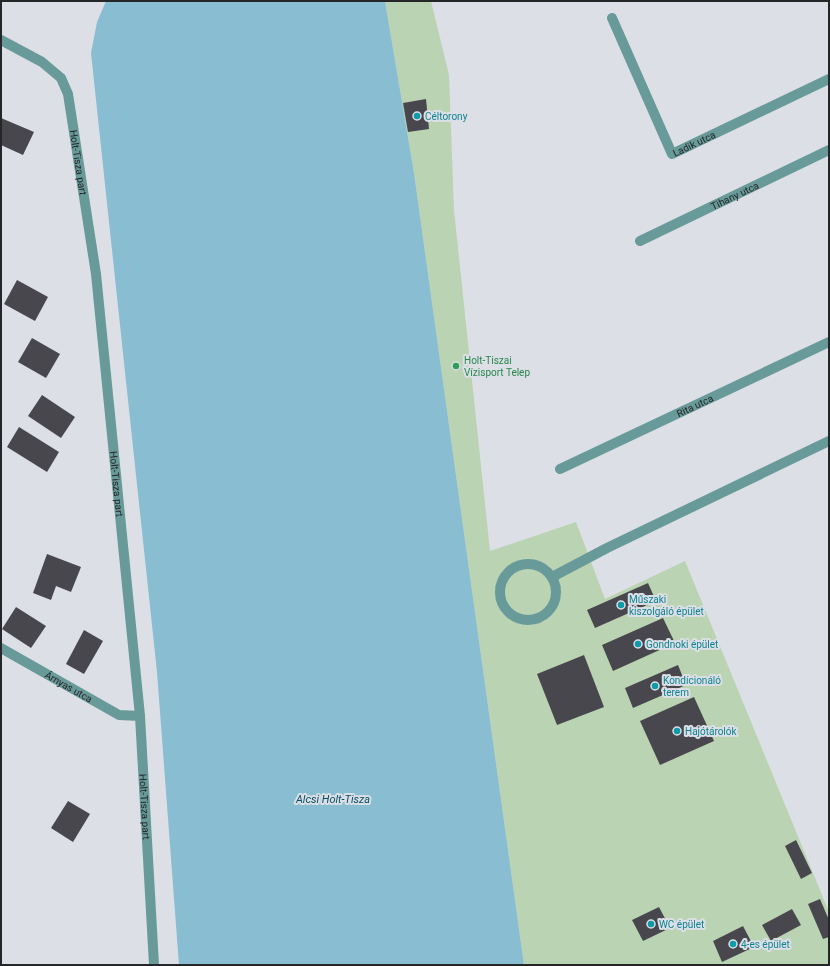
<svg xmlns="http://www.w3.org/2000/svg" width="830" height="966" font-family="Roboto,sans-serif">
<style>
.green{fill:#bad3b2}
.water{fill:#89bdd1}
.building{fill:#48474d}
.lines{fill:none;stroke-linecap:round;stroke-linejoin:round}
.minor{stroke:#679a99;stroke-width:10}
.culture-dot{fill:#0f9aa8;stroke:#dddfe6;stroke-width:1.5}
.leisure-dot{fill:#2e9e5b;stroke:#dddfe6;stroke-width:1.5}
.labels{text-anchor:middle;stroke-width:4;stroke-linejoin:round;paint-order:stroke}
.culture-label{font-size:10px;fill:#0d838f;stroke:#dddfe6;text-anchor:start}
.street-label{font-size:10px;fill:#252628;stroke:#dddfe6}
.leisure-label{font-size:10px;fill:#27864d;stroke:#dddfe6;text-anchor:start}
.water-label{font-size:11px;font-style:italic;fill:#054f64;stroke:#dddfe6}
</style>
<rect width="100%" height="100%" fill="#dddfe6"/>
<path class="green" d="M385 1H431L449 75 454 210 490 551 576 522 605 599 685 561 829 912V965H524L414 173Z"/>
<path class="water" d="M106 1H385L414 173 524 965H179L157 672 91 53 97 22Z"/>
<g class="building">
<path d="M426 99 429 129 408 132 403 103Z"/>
<path d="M1 118 34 132 23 155 1 145Z"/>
<path d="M17 280 48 297 35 321 4 304Z"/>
<path d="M32 338 60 354 46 378 18 362Z"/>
<path d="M42 395 75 417 61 438 28 416Z"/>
<path d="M19 427 59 452 47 472 7 447Z"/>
<path d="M47 554 81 567 71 592 56 586 51 600 33 593Z"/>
<path d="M648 583 656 601 595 628 587 610Z"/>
<path d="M16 607 46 626 31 648 2 629Z"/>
<path d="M663 618 675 643 613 671 602 645Z"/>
<path d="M84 630 103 641 84 674 66 664Z"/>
<path d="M584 655 604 707 557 725 537 674Z"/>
<path d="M678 665 686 685 633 708 625 688Z"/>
<path d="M694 697 714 741 660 765 640 721Z"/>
<path d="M68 801 90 814 73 842 51 828Z"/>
<path d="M796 840 812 873 801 879 785 846Z"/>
<path d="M820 899 829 920V937L823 939 808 904Z"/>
<path d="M659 907 670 928 643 941 632 920Z"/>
<path d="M792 909 801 925 771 941 762 925Z"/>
<path d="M743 926 754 947 722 962 713 941Z"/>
</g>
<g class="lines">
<g class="minor">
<path id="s1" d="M612 18 672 154 829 79"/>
<path id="s2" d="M1 40 42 62 61 78 68 94 96 274 140 716 154 965"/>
<path id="s3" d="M640 241 829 150"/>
<path id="s4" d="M560 469 829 342"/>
<circle cx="528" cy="592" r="28"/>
<path d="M552 577 607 548 829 441"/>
<path id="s5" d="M1 648 119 715 140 716"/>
</g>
</g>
<g class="culture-dot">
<circle cx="417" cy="116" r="4"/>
<circle cx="621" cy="605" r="4"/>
<circle cx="638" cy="644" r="4"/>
<circle cx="655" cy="686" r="4"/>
<circle cx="677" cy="731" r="4"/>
<circle cx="651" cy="924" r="4"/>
<circle cx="733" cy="944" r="4"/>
</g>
<circle class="leisure-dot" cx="456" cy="366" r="4"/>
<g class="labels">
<g class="culture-label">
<text x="425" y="120">Céltorony</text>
<text x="629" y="603">Műszaki<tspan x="629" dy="12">kiszolgáló épület</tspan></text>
<text x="646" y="648">Gondnoki épület</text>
<text x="663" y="684">Kondícionáló<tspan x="663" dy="12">terem</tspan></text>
<text x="685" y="735">Hajótárolók</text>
<text x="659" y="928">WC épület</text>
<text x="741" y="948">4-es épület</text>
</g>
<g class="street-label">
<text dy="4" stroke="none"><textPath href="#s1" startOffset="173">Ladik utca</textPath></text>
<text dy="4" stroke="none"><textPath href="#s2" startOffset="158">Holt-Tisza part</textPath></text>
<text dy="4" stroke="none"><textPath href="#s3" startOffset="105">Tihany utca</textPath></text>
<text dy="4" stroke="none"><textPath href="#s4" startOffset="149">Rita utca</textPath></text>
<text dy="4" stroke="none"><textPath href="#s2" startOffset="482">Holt-Tisza part</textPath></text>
<text dy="4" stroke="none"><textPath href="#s5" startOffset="78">Árnyas utca</textPath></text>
<text dy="4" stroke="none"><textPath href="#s2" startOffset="806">Holt-Tisza part</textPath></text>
</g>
<g class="leisure-label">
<text x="464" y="364">Holt-Tiszai<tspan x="464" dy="12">Vízisport Telep</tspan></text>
</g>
<g class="water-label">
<text x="333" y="803">Alcsi Holt-Tisza</text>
</g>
</g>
<rect width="830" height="966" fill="none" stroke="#252628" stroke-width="4"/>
</svg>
